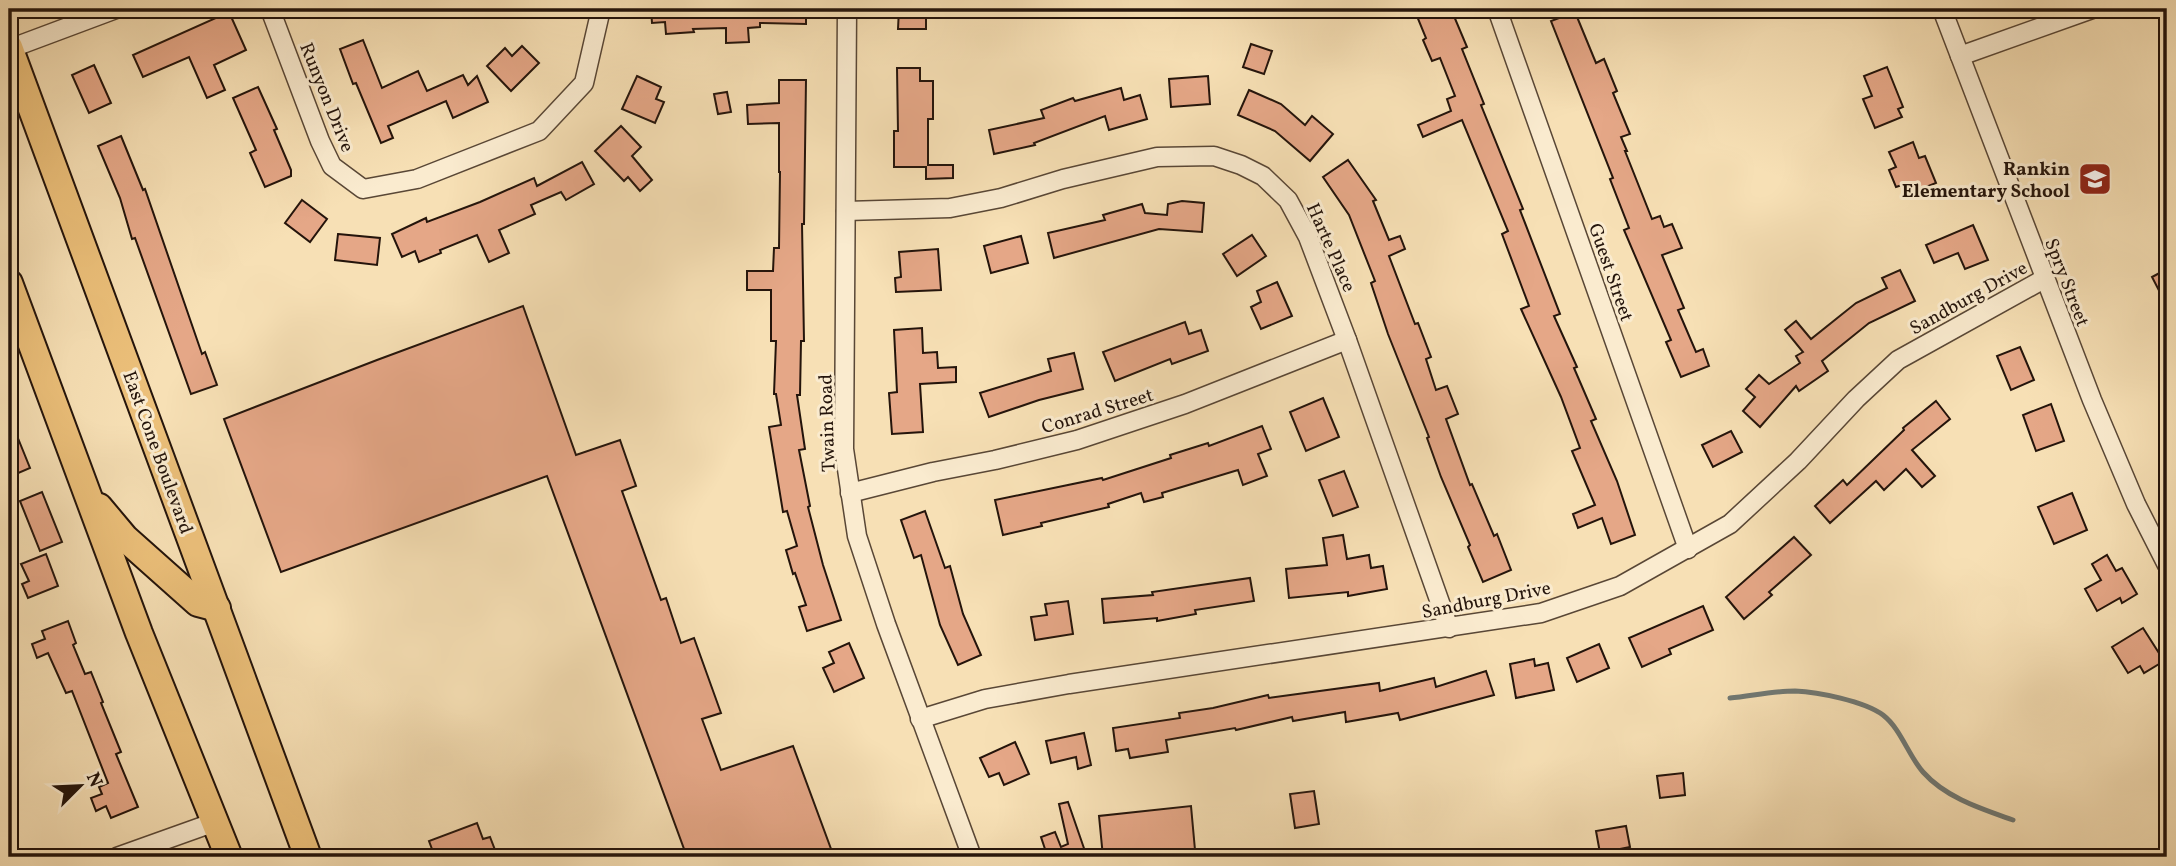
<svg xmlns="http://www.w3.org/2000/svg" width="2176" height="866" font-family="Vollkorn,serif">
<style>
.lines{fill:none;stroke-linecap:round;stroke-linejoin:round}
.stream{stroke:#707873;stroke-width:5}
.building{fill:#e5a787;stroke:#24140b;stroke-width:2}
.street-casing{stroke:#594736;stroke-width:21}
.primary-casing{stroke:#24140b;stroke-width:30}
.street{stroke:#faebcf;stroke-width:18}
.primary{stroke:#ecc07a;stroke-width:26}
.labels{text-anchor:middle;stroke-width:6;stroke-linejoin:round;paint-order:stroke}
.street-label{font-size:19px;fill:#24140b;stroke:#faebcf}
.poi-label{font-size:19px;font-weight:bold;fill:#24140b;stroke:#faebcf;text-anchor:end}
</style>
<rect width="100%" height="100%" fill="#f7e0b5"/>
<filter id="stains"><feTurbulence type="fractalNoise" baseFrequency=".00286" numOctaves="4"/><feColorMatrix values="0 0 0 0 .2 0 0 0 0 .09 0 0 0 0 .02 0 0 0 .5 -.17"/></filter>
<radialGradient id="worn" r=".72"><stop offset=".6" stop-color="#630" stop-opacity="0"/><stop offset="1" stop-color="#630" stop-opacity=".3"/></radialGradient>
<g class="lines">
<path class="stream" d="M1730 698C1751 696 1774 691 1795 691 1818 692 1864 701 1883 715 1901 729 1908 755 1923 772 1946 798 1982 809 2013 820"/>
</g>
<g class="building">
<path d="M651 9H806V24L760 23V27L748 28 749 42 726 43V28L693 29 694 32 666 34 665 22 652 23Z"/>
<path d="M899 9H926V29H898Z"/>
<path d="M1414 9H1451L1467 47 1462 49 1484 104 1481 105 1523 209 1520 210 1560 314 1554 316 1577 367 1574 368 1596 419 1591 421 1617 481 1635 535 1611 544 1602 518 1578 528 1573 514 1595 505 1572 451 1580 448 1561 397 1521 309 1529 306 1502 234 1508 231 1462 120 1423 137 1418 125 1451 111 1447 99 1455 96 1440 58 1432 61 1423 40 1426 38Z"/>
<path d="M229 12 246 50 214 65 225 90 207 98 189 57 143 77 133 55Z"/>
<path d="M1575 12 1596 63 1604 59 1617 91 1613 93 1630 134 1621 137 1627 151H1625L1652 219 1660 216 1664 227 1672 224 1682 248 1662 255 1684 308 1678 310 1696 352 1703 349 1709 366 1681 377 1666 342 1671 340 1624 230 1629 228 1610 179 1613 178 1551 21Z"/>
<path d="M363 40 382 88 418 71 427 91 463 75 468 85 477 76 488 102 453 118 446 101 388 126 393 138 381 143 356 83 353 84 340 49Z"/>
<path d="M1251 44 1272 51 1264 74 1243 67Z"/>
<path d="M522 46 539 63 511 91 487 66 505 48 512 56Z"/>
<path d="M94 65 111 103 89 113 72 75Z"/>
<path d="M1887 67 1903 107 1898 109 1902 117 1875 128 1863 99 1872 96 1864 76Z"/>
<path d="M897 68H920V81H933V119H928V165H953V178L926 179V167H894V131H898Z"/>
<path d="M637 76 661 87 656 99 664 102 655 123 622 109Z"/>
<path d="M1208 76 1210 104 1171 107 1169 79Z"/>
<path d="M779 80H806L804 224H802L804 341H801L800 395H797L805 449 799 450 810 506 808 507 823 565 841 620 807 631 799 607 806 605 795 573 793 574 786 550 797 546 787 511 783 512 769 427 781 425 776 394H774L776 341H771V290H747V271H773L774 248H779L780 172H779V123L748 124 747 105 779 103Z"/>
<path d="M258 87 277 129 274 130 291 170V176L265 187 250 153 256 150 233 98Z"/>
<path d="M1121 88 1124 100 1140 95 1147 119 1109 130 1105 116 1034 143 1035 145 994 154 989 130 1044 118 1041 110 1073 98 1075 101Z"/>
<path d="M1249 90 1281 104 1305 125 1312 116 1333 134 1310 161 1275 131 1238 115Z"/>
<path d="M727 92 731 112 718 114 714 94Z"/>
<path d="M621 126 641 147 632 156 652 180 640 191 628 177 624 181 595 151Z"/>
<path d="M121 136 143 190 145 189 202 354 205 352 217 385 191 394 135 238 132 239 120 198 98 146Z"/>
<path d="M1913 142 1919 158 1925 156 1936 183 1906 195 1902 185 1896 187 1889 170 1896 167 1889 152Z"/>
<path d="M1348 160 1376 200 1373 201 1389 240 1400 236 1405 249 1389 256 1415 324 1418 323 1431 357 1426 359 1436 390 1447 386 1458 414 1446 419 1470 485 1472 484 1494 536 1497 534 1511 570 1483 582 1468 547 1470 545 1441 477 1427 438 1429 437 1388 334 1371 283 1375 281 1349 215 1323 177Z"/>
<path d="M582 162 594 184 566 200 561 192 531 205 535 214 499 230 509 253 489 262 477 235 440 250 441 253 419 262 415 251 402 257 392 234 426 218 427 222 480 202 534 178 537 186Z"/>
<path d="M302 200 327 219 310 242 285 223Z"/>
<path d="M1182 201 1204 203 1202 232 1159 229 1054 258 1048 233 1105 220 1103 215 1142 204 1145 213 1167 215 1168 204Z"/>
<path d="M1973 225 1988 260 1965 269 1958 253 1934 263 1926 245Z"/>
<path d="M338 234 380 238 377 265 335 260Z"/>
<path d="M1252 235 1266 256 1237 276 1223 254Z"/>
<path d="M1021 236 1028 263 991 273 984 246Z"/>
<path d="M938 249 941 290 896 292 895 278 901 277 899 252Z"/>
<path d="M2167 269V306L2152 277Z"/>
<path d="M1900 270 1915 301 1869 323 1822 361 1828 371 1799 391 1796 386 1760 427 1743 411 1755 397 1746 389 1759 375 1769 384 1800 363 1796 356 1803 352 1785 330 1796 321 1811 339 1856 303 1887 288 1882 278Z"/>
<path d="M1277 282 1292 316 1261 329 1251 307 1261 302 1257 291Z"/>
<path d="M523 306 576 455 620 440 636 486 622 491 661 600 666 598 681 643 694 638 721 713 702 719 721 770 793 746 834 857H687L547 476 281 572 224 419 377 360Z"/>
<path d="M1185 322 1189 334 1201 330 1208 351 1172 364 1170 359 1115 381 1103 352Z"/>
<path d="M922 328 923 353 937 352 938 368 956 367V382L920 384 923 432 892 434 889 393 897 392 894 330Z"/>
<path d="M2020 347 2034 380 2011 390 1997 356Z"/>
<path d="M1074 353 1083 389 1039 400 989 417 980 393 1051 371 1048 359Z"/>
<path d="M1323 398 1339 437 1306 451 1290 412Z"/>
<path d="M1936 401 1950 419 1912 450 1935 476 1922 487 1906 469 1884 490 1876 481 1830 523 1815 506 1843 480 1847 485 1904 430 1903 428Z"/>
<path d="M2051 404 2064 441 2036 451 2023 415Z"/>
<path d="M9 416 30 468 9 477Z"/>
<path d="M1262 426 1271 449 1258 454 1267 476 1243 485 1238 470 1162 493 1163 497 1144 502 1141 493 1108 504 1109 507 1041 523 1042 526 1003 535 995 500 1102 478 1103 480 1171 458 1170 455 1208 443 1209 446Z"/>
<path d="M1731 431 1742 452 1713 467 1702 445Z"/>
<path d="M1344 471 1358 507 1333 516 1319 480Z"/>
<path d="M42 492 62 542 40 551 20 501Z"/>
<path d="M2072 493 2087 530 2054 544 2038 507Z"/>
<path d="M925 511 945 568 950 566 963 614 981 655 958 665 940 625 921 555 914 558 901 520Z"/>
<path d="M1343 535 1347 559 1369 555 1371 568 1383 566 1387 589 1348 596V592L1289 598 1286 569 1327 565 1323 538Z"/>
<path d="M1794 537 1811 555 1769 592 1772 595 1744 619 1726 597Z"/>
<path d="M46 554 58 586 28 598 22 584 29 581 21 564Z"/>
<path d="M2107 555 2116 571 2122 568 2137 594 2122 603 2120 598 2097 611 2085 589 2101 580 2092 564Z"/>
<path d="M1250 578 1254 601 1195 610 1196 614 1157 621V618L1104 623 1102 599 1153 595 1152 592Z"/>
<path d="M1068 601 1073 634 1035 640 1031 617 1047 615 1045 604Z"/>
<path d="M1703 606 1713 630 1669 649 1671 654 1642 667 1629 638Z"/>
<path d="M68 621 76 643 73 645 85 674 91 672 103 702 101 703 121 752 116 754 138 807 111 818 106 806 96 811 91 798 102 794 99 787 108 783 72 691 66 693 48 653 37 658 32 644 45 639 42 631Z"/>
<path d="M2143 628 2164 661 2144 673 2140 666 2128 673 2112 647Z"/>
<path d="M849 643 864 678 834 692 823 668 834 663 829 652Z"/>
<path d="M1599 644 1609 668 1577 682 1567 658Z"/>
<path d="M1534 659 1535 666 1548 663 1554 690 1516 698 1510 664Z"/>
<path d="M1486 671 1494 695 1400 720 1398 713 1346 722 1345 712 1293 721 1292 717 1236 730 1235 728 1166 740 1168 752 1130 758 1128 749 1116 751 1113 728 1180 718 1179 713 1213 708 1268 695 1269 698 1379 683 1380 691 1434 678 1436 687Z"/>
<path d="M1084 733 1091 765 1078 769 1076 757 1051 763 1046 741Z"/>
<path d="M1015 742 1029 774 1004 785 999 773 989 777 980 758Z"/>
<path d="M1683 773 1685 795 1660 798 1657 776Z"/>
<path d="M1314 791 1319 824 1295 828 1290 794Z"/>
<path d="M1068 802 1087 857H1038L1037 854 1046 852 1041 837 1055 832 1061 847 1068 844 1059 804Z"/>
<path d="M1191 806 1195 850 1103 857 1099 816Z"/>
<path d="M477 823 483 839 490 837 495 850 474 857H435L429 841Z"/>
<path d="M1626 826 1630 847 1600 853 1596 831Z"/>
</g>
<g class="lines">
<defs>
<g id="street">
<path d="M270 9 320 141 332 166 363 189 417 179 539 131 584 83 601 9"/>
<path d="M847 9 844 449 857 536 886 624 972 857"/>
<path d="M1497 9 1688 549"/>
<path d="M1942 9 2092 400 2136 504 2167 565"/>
<path d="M9 49 116 9"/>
<path d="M1960 56 2092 9"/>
<path d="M846 211 950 208 1001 198 1063 179 1157 157 1214 156 1241 165 1263 176 1288 200 1308 237 1347 340 1449 628"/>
<path d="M850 493 933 472 995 460 1077 440 1185 404 1347 340"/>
<path d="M920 719 985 699 1069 684 1541 613 1620 586 1730 524 1798 461 1856 399 1898 360 2044 279"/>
<path d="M117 857 215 822"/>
</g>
<g id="primary">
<path d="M9 47 308 857"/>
<path d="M9 283 139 633 229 857"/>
<path d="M99 507 125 538 198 603 217 608"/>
</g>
</defs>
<use href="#street" class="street-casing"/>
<use href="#primary" class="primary-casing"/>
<use href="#street" class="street"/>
<use href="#primary" class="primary"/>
</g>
<defs>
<symbol id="school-square" viewBox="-11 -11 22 22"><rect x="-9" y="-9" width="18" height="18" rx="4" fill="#8f2418" stroke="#faebcf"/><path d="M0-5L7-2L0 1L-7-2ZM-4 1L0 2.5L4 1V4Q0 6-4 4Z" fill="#fff"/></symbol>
</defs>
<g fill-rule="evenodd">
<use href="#school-square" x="2076" y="160" width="38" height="38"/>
</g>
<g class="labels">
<g class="street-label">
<text transform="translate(328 97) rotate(68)" y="7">Runyon Drive</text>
<text transform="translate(1332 247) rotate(66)" y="7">Harte Place</text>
<text transform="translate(1612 272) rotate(71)" y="7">Guest Street</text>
<text transform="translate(2068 282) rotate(69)" y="7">Spry Street</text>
<text transform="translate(1968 297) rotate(-29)" y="7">Sandburg Drive</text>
<text transform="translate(1097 410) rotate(-17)" y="7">Conrad Street</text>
<text transform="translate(826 423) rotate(-92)" y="7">Twain Road</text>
<text transform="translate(159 452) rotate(70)" y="7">East Cone Boulevard</text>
<text transform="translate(1486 599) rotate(-11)" y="7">Sandburg Drive</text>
</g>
<g class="poi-label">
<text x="2070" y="175">Rankin<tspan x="2070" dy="22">Elementary School</tspan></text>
</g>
</g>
<rect width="2176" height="866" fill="none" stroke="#f7e0b5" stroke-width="35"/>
<rect x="10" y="10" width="2155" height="845" fill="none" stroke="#24140b" stroke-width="3.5"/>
<rect x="18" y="18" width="2141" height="831" fill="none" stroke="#24140b" stroke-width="2"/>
<g transform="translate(80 786) rotate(66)" stroke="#faebcf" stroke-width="5" paint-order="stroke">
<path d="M0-5L12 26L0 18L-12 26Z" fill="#24140b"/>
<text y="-10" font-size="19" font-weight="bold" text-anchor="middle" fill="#24140b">N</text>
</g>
<rect width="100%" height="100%" filter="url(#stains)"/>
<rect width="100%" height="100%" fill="url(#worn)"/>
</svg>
